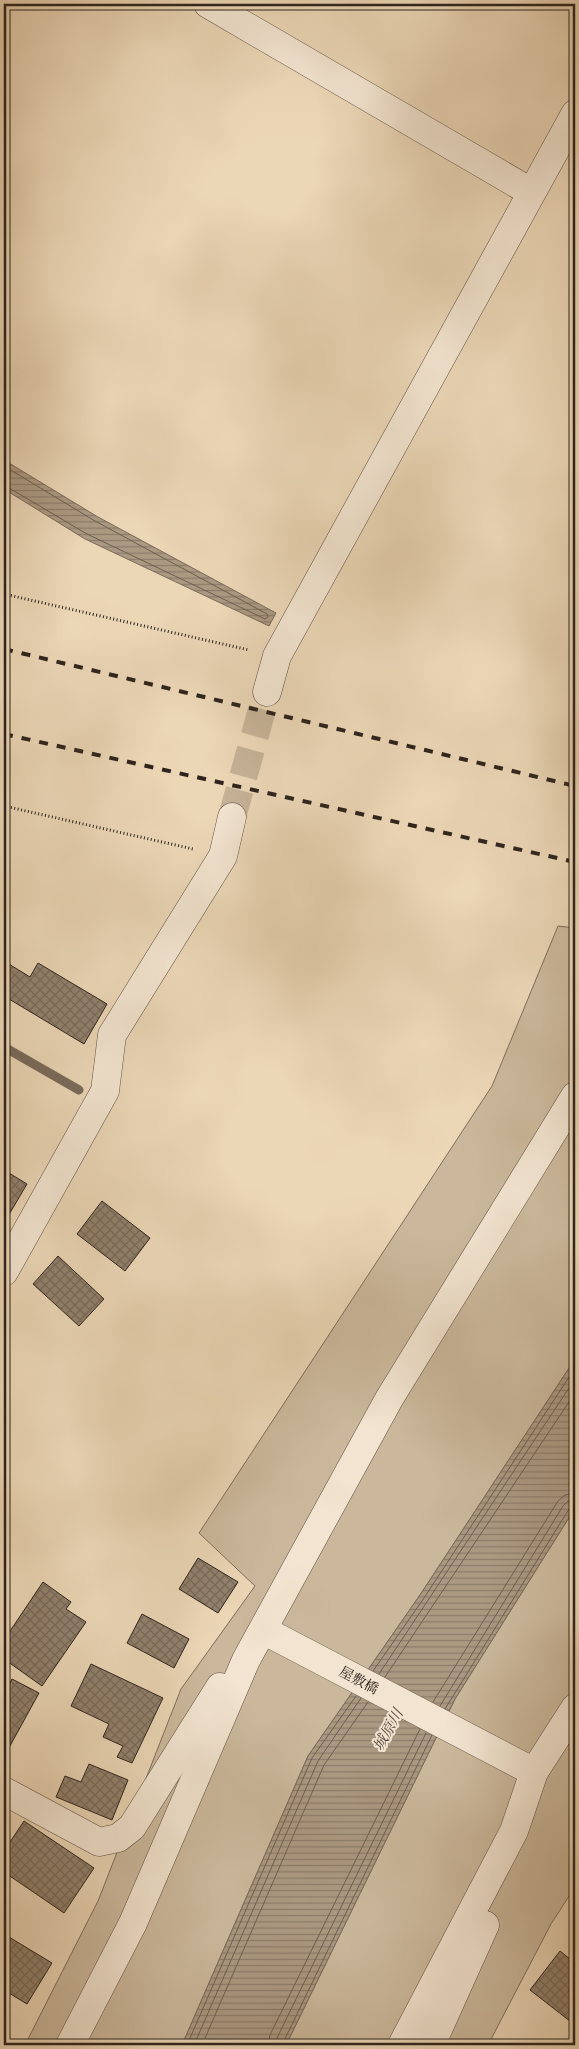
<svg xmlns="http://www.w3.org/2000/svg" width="579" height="2049" font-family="'IM FELL Great Primer','Noto Serif JP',serif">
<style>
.grass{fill:#cbb89c;stroke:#7d6e5c}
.water{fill:url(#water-rules);stroke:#796a5a}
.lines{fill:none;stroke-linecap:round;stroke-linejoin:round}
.shore{stroke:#6d5e50;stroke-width:1}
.stream{stroke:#796a5a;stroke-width:9}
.building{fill:url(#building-cross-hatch);stroke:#2f241d}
.street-tunnel{stroke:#c5b297;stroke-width:28;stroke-dasharray:28 14;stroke-linecap:butt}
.street-casing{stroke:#5e5043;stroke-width:29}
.path{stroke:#2f241d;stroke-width:3;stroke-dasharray:1 2.5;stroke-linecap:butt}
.street{stroke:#f2e4d0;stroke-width:28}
.rail{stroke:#2f241d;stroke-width:4;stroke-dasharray:9 9;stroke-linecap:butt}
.labels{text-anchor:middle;stroke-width:4;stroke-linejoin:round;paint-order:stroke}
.street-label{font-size:14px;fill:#2f241d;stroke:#f2e4d0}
.water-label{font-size:15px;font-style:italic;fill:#5a4d40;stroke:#f2e4d0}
</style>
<defs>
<pattern id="water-rules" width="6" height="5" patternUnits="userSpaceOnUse" patternTransform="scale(1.25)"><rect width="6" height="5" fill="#ab9982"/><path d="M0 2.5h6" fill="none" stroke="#8c7d6a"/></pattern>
<pattern id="building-cross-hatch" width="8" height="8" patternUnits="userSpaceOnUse" patternTransform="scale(1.25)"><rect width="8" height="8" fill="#91816d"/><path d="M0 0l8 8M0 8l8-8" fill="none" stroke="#776959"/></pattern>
</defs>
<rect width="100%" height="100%" fill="#ebd6b6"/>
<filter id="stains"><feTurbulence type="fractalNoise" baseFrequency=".004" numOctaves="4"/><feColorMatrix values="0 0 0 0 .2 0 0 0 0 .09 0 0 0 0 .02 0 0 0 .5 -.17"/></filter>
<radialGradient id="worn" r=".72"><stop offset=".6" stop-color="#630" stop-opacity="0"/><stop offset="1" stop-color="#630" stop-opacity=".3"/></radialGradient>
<g class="grass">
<path d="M558 926 575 928V1359L420 1595 308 1756 182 2045H25L98 1901 181 1689 255 1586 199 1533 492 1086Z"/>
<path d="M575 1508V1887L551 1924 488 2045H286L455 1699Z"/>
</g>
<g class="water">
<path d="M4 460 98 517 276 613 269 626 85 539 4 489Z"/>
<path d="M575 1359V1508L455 1699 286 2045H182L308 1756 420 1595Z"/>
</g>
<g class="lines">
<g class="shore">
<path d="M4 466 95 521 267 614 268 617 265 619 87 534 4 485"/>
<path d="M373 1671 424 1598 575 1368"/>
<path d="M379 1674 575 1379"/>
<path d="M385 1677 575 1393"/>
<path d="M433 1702 558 1501 565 1495 575 1493"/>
<path d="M440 1706 563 1506 568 1501 575 1500"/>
<path d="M445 1709 569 1509 575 1506"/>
<path d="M187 2045 312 1758 356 1696"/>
<path d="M194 2045 318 1761 361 1698"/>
<path d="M202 2045 324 1765 368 1702"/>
<path d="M268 2045 270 2035 420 1729"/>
<path d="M276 2045 277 2038 426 1733"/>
<path d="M282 2045 432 1735"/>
</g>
<path class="stream" d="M4 1047 79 1090"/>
</g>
<g class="building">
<path d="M4 961 30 977 38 963 107 1004 84 1044 4 996Z"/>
<path d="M4 1170 27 1184 4 1223Z"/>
<path d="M102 1201 150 1238 125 1271 77 1234Z"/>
<path d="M58 1256 104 1299 79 1326 33 1284Z"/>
<path d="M198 1558 238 1582 218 1613 179 1589Z"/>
<path d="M43 1582 71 1602 66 1609 86 1622 42 1686 4 1659V1640Z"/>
<path d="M142 1614 189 1639 174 1668 127 1643Z"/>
<path d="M91 1664 163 1698 132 1763 117 1757 123 1746 103 1737 109 1724 71 1706Z"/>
<path d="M12 1679 39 1693 5 1755 4 1694Z"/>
<path d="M89 1764 128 1780 112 1820 56 1797 65 1776 81 1782Z"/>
<path d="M24 1821 94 1868 64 1913 4 1872V1851Z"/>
<path d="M4 1934 52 1963 27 2004 4 1990Z"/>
<path d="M560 1951 575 1963V2025L530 1990Z"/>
</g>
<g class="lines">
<path class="street-tunnel" d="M232 817 267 692"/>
<defs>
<g id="street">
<path d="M208 4 531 192"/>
<path d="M267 692 277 656 575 114"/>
<path d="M4 1272 105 1091 112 1035 223 856 232 817"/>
<path d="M263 1630 534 1772"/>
<path d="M4 1791 99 1842 118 1838 132 1827 220 1687"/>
<path d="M70 2045 133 1923 246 1660 389 1399 575 1096"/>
<path d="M402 2045 514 1831 534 1772 575 1708"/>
<path d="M431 2045 485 1925"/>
</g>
</defs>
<use href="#street" class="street-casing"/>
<g class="path">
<path d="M4 594 249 650"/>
<path d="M4 806 193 849"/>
</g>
<use href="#street" class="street"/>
<g class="rail">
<path d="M4 649 575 786"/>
<path d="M4 734 575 862"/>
</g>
</g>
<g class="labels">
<g class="street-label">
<text transform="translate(359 1680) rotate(28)" y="5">屋敷橋</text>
</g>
<g class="water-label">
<text transform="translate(388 1730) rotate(-61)" y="5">城原川</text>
</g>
</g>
<rect width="579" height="2049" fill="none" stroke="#ebd6b6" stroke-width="20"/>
<rect x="5" y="5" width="569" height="2039" fill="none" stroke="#2f241d" stroke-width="2.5"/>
<rect x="10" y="10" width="559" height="2029" fill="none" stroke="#2f241d"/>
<rect width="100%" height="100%" filter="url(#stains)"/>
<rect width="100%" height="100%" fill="url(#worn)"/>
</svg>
